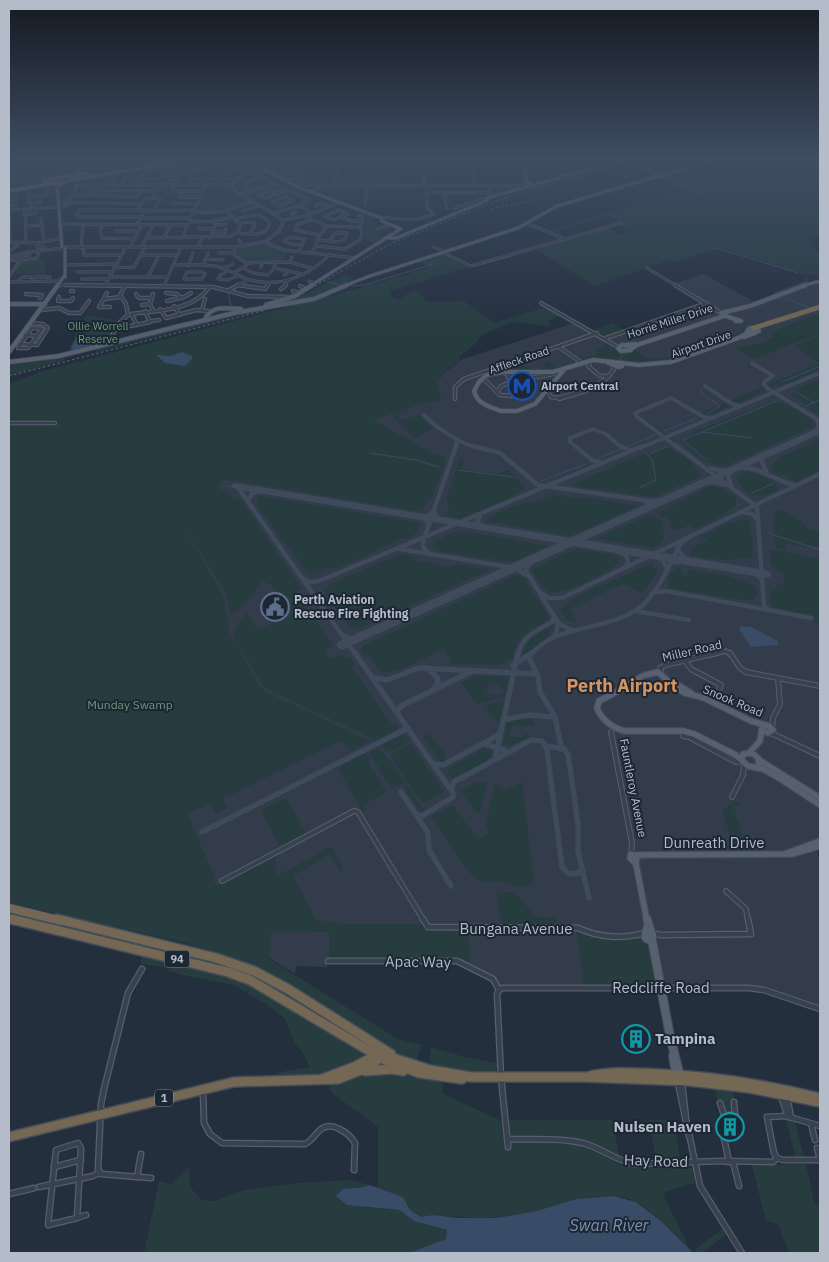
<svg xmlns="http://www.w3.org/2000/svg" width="829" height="1262" font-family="'IBM Plex Sans',sans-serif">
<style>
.airport{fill:#323c4b}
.green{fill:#263c3f}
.water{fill:#394c67}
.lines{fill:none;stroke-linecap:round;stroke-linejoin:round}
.stream{stroke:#394c67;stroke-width:1}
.taxiway-far2{stroke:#3f4a5a;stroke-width:4}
.taxiway-far1{stroke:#3f4a5a;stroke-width:4.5}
.taxiway{stroke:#3f4a5a;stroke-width:5.5}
.runway{fill:#3f4a5a;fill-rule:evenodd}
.minor-far4-casing{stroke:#565f6c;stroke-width:3}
.minor-far3-casing{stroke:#565f6c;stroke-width:4.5}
.minor-far2-casing{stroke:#565f6c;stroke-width:5.5}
.minor-far1-casing{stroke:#565f6c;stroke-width:6}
.minor-casing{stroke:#565f6c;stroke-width:7}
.major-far3-casing{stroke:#414a57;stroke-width:4}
.major-far2-casing{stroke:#414a57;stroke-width:5.5}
.major-far1-casing{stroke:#414a57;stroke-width:8}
.major-casing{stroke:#414a57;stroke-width:10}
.highway-far3-casing{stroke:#434c59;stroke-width:4.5}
.highway-far2-casing{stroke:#434c59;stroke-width:6}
.highway-far1-casing{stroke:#434c59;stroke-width:10}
.highway-casing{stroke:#434c59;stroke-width:12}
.minor-far4{stroke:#38414e;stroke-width:2}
.minor-far3{stroke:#38414e;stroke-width:2.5}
.minor-far2{stroke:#38414e;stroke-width:3}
.minor-far1{stroke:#38414e;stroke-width:4}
.minor{stroke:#38414e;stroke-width:4.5}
.major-far3{stroke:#56606e;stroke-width:2.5}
.major-far2{stroke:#56606e;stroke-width:4}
.major-far1{stroke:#56606e;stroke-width:5.5}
.major{stroke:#56606e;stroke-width:8}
.highway-far3{stroke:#746855;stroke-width:3}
.highway-far2{stroke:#746855;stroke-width:4.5}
.highway-far1{stroke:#746855;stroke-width:8}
.highway{stroke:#746855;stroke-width:9}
.rail{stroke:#5a6575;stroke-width:1;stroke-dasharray:2.5 2.5;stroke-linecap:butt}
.major-bridge-casing{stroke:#414a57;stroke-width:4;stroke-linecap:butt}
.major-bridge{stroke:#56606e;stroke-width:2.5}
.labels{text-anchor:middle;stroke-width:4;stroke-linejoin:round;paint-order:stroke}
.far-street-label{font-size:11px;fill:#b4bcc9;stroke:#1d2633}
.far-park-label{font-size:11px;fill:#6b9a76;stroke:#1d2633}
.far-poi-label{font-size:11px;font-weight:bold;fill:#b4bcc9;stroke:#1d2633;text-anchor:start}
.shield{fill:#1d2633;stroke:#878f9c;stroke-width:1}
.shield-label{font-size:11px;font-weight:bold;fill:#b4bcc9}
.poi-label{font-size:12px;font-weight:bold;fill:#b4bcc9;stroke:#1d2633;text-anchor:start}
.street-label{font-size:12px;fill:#b4bcc9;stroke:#1d2633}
.park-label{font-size:12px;fill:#6b9a76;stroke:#1d2633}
.near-street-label{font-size:15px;fill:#b4bcc9;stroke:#1d2633}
.near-poi-label{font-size:15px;font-weight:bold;fill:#b4bcc9;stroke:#1d2633;text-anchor:start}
.near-water-label{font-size:16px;font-style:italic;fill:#7c92b1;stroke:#1d2633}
.district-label{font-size:18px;font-weight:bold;fill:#d59563;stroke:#1d2633}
</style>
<rect width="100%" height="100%" fill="#242f3e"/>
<path class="airport" d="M703 274 757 303 791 289 820 280V841L814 843 820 860V1009L759 989H500L494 981 459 962 328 961 327 967 296 966 295 974 269 958 242 953 66 805 51 469 441 375 463 359 577 322 606 338 706 304 693 295 695 294 677 283Z"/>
<g class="green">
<path d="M9 160H88L64 176 9 189Z"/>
<path d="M626 160H635L513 194 509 193 494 197Z"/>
<path d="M716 160H820V235L807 238 820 255V276L802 274 720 248 674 262 670 260 594 286 536 249 608 228 620 235 628 233 621 225 623 223 609 215 551 233 547 231 686 188 661 177 672 173 698 184 725 174 703 164Z"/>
<path d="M236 193 252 202 222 211 194 212 201 197H219Z"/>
<path d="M359 211 378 218 374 220 377 236 385 238 376 244 364 239 366 217 357 212Z"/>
<path d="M263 243 288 251 283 261 248 262 234 254 237 248Z"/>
<path d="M440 255H446L469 267 393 290 390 292 393 298 400 300C408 294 411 288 422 293L423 297 427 302 464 301 495 323 546 307 561 315 548 321 550 326 511 322 481 336 476 343 459 357 461 360 446 370 437 384 441 398 437 401 417 405 373 420 430 452 435 458 434 453 445 457V463L431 499H428L421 512 239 481 238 482 223 480 218 489 231 492 230 494 234 499 241 500 302 589 296 592 333 646 324 650 330 660 342 654 345 658 349 657 355 665 351 667 393 726 396 724 399 729 376 742 363 734 265 688 236 642 233 632 246 612 257 630 289 617 291 612 273 585 266 583 263 579C257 594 244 606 230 615L227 595 171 504 223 596 230 634 260 687 266 692 370 741 350 752 342 740 233 794 222 797 228 808 215 814 210 803 187 814 215 878 213 880 217 886 276 855 275 872 279 875 331 847 343 868 340 871 330 854 293 876 316 920 343 924H423L428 929 468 930 470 964 455 958 329 959V932L271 931 269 959 398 1039 422 1045 417 1059 413 1061 390 1052 279 978 248 965 190 944 9 903V384L40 372 383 282 427 268 426 265 419 262Z"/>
<path d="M44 258 45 268H47L45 274H15L17 271 14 270 22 260Z"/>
<path d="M344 275 354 280C322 297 290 303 254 308L282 302 285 304Z"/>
<path d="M265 309 96 352 94 349 215 318Z"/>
<path d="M819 314 820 333 754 359 734 347 758 344 776 337 771 333C787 326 802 318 819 314Z"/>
<path d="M88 315 119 321 111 336 112 342 67 353 85 317Z"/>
<path d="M612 323 625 331 607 337 593 330Z"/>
<path d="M745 330C740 340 683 358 669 361 656 363 643 364 630 364V361L622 359 635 347 654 341 636 349V351C641 354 645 358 650 359 671 363 725 340 745 330Z"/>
<path d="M820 336V363L795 346Z"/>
<path d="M606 340 617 346 613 352 618 350 621 353 618 358 610 360 618 359 614 361 583 362 579 360 599 353 594 349 606 345Z"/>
<path d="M63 356 65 360 9 376V363Z"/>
<path d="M572 358 578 363 553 371 502 372 498 368 518 361 535 371 546 367 541 364 543 363 551 368 545 363 548 361 555 367 553 368H556L574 361Z"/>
<path d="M820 363V369L785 384 773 386 748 399 705 416 701 413Z"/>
<path d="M820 379V416L790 394 799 388Z"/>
<path d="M773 401C785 401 805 414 812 423V427L726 466C708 466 692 454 681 441L696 431Z"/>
<path d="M408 410 409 411 397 415 401 420 419 415 433 428 415 439 394 417 395 415Z"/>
<path d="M820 439V471L795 482 784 474 780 476 770 468 776 459Z"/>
<path d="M665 447C677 450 694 462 700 474L699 477 654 497 581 487 574 484 638 456Z"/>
<path d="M460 457H464L461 469 496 474 509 470 524 488 509 498 462 518 447 516 450 502 446 501Z"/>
<path d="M748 472 766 477 777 485 778 489C765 500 743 497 737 479L739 476Z"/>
<path d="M710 486 723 489 738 499V503L721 516 694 529 689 525 676 531 671 528 669 516 660 518 658 513Z"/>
<path d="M553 495 578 499 583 497 638 506 570 536 486 521C501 507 534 503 553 495Z"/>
<path d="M260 496 419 523 420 527C416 534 409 540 401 539L338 568 331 567 309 575 259 508 256 498Z"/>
<path d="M781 509 800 520 808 529 820 531V547L814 546 811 548 783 543 787 549H777L774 540V513Z"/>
<path d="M651 514 661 521C664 535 667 542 652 548L597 539Z"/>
<path d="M746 519 749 521 753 544 752 558 723 560 689 555 693 547 708 540 702 536 724 525Z"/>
<path d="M464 531 547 546 512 562 439 551 433 547 434 542 455 532Z"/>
<path d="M576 549 614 555 618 557 619 562C612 571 562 596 551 592 542 589 534 577 532 569Z"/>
<path d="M770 549 820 559 819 623 815 622 814 616 772 607 770 589 777 590 776 583 784 584 783 572 776 571 775 567 771 566Z"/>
<path d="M401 554 411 555 417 561 451 567 458 564 489 570 357 629 349 628 323 590 336 581Z"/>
<path d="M653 563V568L657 569 655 576 643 593 623 584 606 591 600 586Z"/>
<path d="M676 567 681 569 685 577H689L688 573 691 570 725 575 756 586C759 593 757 598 750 601L668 588V578Z"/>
<path d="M518 574 527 580 526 582 549 617 548 620 523 635 516 645 512 658 498 665 451 664V658L444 649C425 657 403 672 382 673L370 656 366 657 361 650 363 646Z"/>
<path d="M598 586 605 592 570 609 577 622 567 620 561 610 564 605Z"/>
<path d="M551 629 547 637 522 656C525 642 537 630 551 629Z"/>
<path d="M478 676 504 677 508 683 506 690 501 689 502 685 489 682 486 693 499 696 501 692 506 693 505 697 478 704 461 682Z"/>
<path d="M504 701 500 721 497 723 483 706Z"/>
<path d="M513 719H533L534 726H511L510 737H522L527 734 531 737 508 746 504 743 507 722Z"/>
<path d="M430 734 445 755 444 761 441 762 423 737Z"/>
<path d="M402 735H404L409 742 389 752 382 746Z"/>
<path d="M411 744 444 792 425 803 421 802 391 757 392 754Z"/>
<path d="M379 748 391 762 424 811 422 812 419 810 402 784 392 789 370 754V752Z"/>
<path d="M489 748 492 752C491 763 462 774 452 778L446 770 483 749Z"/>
<path d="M362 755 366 754 369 757 370 766 386 792 364 804 366 808 359 811V806L339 770 341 766Z"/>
<path d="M477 782 487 783 481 811 478 812 475 811 461 791Z"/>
<path d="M522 782 534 883 519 887 507 882H483L475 878 467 870 431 817 453 805 478 840 490 832 486 826 494 785 501 786 505 791Z"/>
<path d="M286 798 306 833 274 850 279 845 261 810Z"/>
<path d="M732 801 741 805 734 807 737 821 742 826 739 828 747 844 753 845 754 849 760 852H734L722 808H728L727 805 732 804Z"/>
<path d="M497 892H514L536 917 556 918 557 927H501Z"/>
<path d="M577 931 593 938 644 939 651 947 659 986H584Z"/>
<path d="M148 955 244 981 359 1048 363 1054V1058L325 1075 271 1076 286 1071 310 1067 304 1055 294 1042 285 1019 268 1005 233 985 182 975 169 971V968L142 964 141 961 142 956Z"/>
<path d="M431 1047 464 1057 498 1063 495 1073C482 1073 445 1074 435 1069 428 1064 430 1054 431 1047Z"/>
<path d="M392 1071 417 1077 443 1080 442 1093 499 1120H504L502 1126 504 1147 509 1148V1144L514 1140 571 1144 592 1148 620 1165H681L682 1167 692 1168 695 1183 664 1192 665 1199 691 1251C674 1234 658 1215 638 1203 608 1186 564 1204 534 1212 522 1215 509 1216 497 1217 471 1220 446 1213 421 1217L410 1210 403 1197 378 1188V1127L333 1094 329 1088 331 1084 361 1074Z"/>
<path d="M715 1090 733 1092 735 1100H731L734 1111 723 1110 721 1101 717 1100Z"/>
<path d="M786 1119 795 1122 805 1160 796 1159Z"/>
<path d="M507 1120H613L619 1159 583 1141 510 1137Z"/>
<path d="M649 1120H674L680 1160H656Z"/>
<path d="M806 1164 814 1203 820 1206V1253H789L778 1224 766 1221 752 1165Z"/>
<path d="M189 1167 190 1187 201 1200 215 1201 244 1190 298 1183 350 1180 370 1185 364 1187 343 1189 362 1207 400 1210 424 1224 447 1230 446 1239 409 1253H144L159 1181 171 1185Z"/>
<path d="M723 1229 727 1234 702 1253H697L695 1249Z"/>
</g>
<g class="water">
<path d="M79 334 90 340 106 336 110 342 74 350 71 348Z"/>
<path d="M182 352 192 356V359L185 366 165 363 156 355 171 356Z"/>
<path d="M742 626 751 627 778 641V645L751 647 739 629Z"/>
<path d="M370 1185 403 1197 410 1210 421 1217 434 1215 458 1218H495L533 1212 577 1199 613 1196 636 1202 661 1221 693 1253H409L446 1239 447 1230 414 1221 400 1210 347 1205 336 1196 343 1189 364 1187Z"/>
</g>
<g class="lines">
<g class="stream">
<path d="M716 248 798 273"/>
<path d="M475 266 511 256"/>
<path d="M327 282 341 285"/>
<path d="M347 286 365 285 433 264"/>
<path d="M228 292 231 307"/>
<path d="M775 293 807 281 806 278"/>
<path d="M785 298 810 308"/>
<path d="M782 382 820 366"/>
<path d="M702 390 700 392 720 406 706 414"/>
<path d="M795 391 814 403"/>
<path d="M806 406 820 400"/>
<path d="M664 431 697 418"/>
<path d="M702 432 751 438"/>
<path d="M629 446 655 435"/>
<path d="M370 453 416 460 439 467"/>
<path d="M649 454 666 447"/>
<path d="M599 458 619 450"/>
<path d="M706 460 683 440 776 401"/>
<path d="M458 470 514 477"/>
<path d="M541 481 586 464"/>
<path d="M639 488 656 480 652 459 645 452"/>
<path d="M752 493 774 483"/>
<path d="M737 500 736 503 739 506"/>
<path d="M768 533 820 550"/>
</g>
<g class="taxiway-far2">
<path d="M752 363 773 376 764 382V385L769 389"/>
<path d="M705 386 732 404 741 406"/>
<path d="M767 388 820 421"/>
<path d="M424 415C438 429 459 443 478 448"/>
<path d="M813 433 819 427 817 420"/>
<path d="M455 438 457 443 455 448"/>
<path d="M577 448 570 442V438L593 429 606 434 622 448"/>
<path d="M640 448 820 373"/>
<path d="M678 448 636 416 635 413 671 398 704 417 710 418"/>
</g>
<g class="taxiway-far1">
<path d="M473 446 500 453 538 485 650 501 665 500"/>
<path d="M575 446 592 460 602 463"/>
<path d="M620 446 632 451"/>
<path d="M676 446 757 507 764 605 768 609"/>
<path d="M710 468 724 471 734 469"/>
<path d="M736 468C762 465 771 481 795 485"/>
<path d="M766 471 762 462 763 457 768 453"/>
<path d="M700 484 713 482 727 485"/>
<path d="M731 485 728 477 733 469"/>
<path d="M237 486 356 655"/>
<path d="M248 501 252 493 264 491"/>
<path d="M645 501 649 504 648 508"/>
<path d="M743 512 752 514 759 521"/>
<path d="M481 514 477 522 486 528"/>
<path d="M429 525 426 520 420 517 428 516 434 511 436 517 443 521"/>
<path d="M400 549 514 568 530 577"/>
<path d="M612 549 626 555 628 562 626 567"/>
<path d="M677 549 684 557 697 563"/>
<path d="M429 553 423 547V542L456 446"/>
<path d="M651 555 663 560 666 567"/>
<path d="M531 560 526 571 559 624 572 630"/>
<path d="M670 563 686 561"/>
<path d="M748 571 756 574 762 580"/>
<path d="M302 578 310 582 319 581 643 446"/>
<path d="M540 592 549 598H562L820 474"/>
<path d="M652 593 666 591 811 618"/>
<path d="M635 611 689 620"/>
<path d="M343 635 351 639 361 637"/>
<path d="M553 638 557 631V621"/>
<path d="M518 655C522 636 536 631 552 622L554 616"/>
<path d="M531 655C554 624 609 631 639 608 659 593 669 564 681 543L686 539"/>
</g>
<g class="taxiway">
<path d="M355 653 453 793V797L422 816 416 815"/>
<path d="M532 653 529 658 538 676 540 692 555 717 561 746 568 754 578 824V851L589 898"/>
<path d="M513 665 529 655"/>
<path d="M429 670 437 677 438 683 434 688"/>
<path d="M374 678 387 680 419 668 537 674"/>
<path d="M398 715V709L403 705 472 671"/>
<path d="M503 720 529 715 555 717"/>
<path d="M484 744 505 750"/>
<path d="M546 746 564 749"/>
<path d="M495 759 518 653"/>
<path d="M434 764 443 765 497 736 500 732"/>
<path d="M451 789 454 782 531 740 542 741 547 750 562 867 569 874 578 873 581 869"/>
<path d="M401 792 428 833 429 850 451 886"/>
<path d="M202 832 408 728"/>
</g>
<path class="runway" d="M820 427V434L585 540 766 570 772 574 770 577 766 578 573 546 342 650 338 648 336 645 338 642 558 543 235 489 230 486 235 483 570 538Z"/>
<defs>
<g id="minor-far4">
<path d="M210 160 219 166"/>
<path d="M371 160 387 166H424"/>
<path d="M424 160V186"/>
<path d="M471 160 475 186"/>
<path d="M571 160 574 169 580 172"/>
<path d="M282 161 285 160"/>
<path d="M471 161H522"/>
<path d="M87 162 107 168 155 160"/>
<path d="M196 162 204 160"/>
<path d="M97 164 109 163"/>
<path d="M203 165 209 169"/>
<path d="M226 165 245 175"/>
<path d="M257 165H302"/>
<path d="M635 165 700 193"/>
<path d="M523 166H573"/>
<path d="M233 167 241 165 249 169"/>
<path d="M222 170 230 175"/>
<path d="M285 170 297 169 294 165"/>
<path d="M195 171 242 160"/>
<path d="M254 172 274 184"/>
<path d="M269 172 276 170"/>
<path d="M162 173 164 176 193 175"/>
<path d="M173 175 174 172 182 170"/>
<path d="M276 175 303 174 301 178 282 179"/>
<path d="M191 179 208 180 216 176"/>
<path d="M226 179 235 180"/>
<path d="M137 180 158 179"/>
<path d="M169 180H178L180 175"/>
<path d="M298 182H303L302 185"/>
<path d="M110 184 114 178"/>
<path d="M122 184 127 176"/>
<path d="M134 184C137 181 141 174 145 172 152 168 189 164 195 170L188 185"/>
<path d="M232 184 242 176 264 169"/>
<path d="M174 185 172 191H203"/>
<path d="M231 185 237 192 279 217 283 223 279 231 266 241"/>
<path d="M294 185 519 186 529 183"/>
<path d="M332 186 340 160"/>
<path d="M88 190 156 191"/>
<path d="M91 191 88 195 137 197 141 191"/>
<path d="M181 191 179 197H200"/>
<path d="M251 191 245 187 246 183 261 176"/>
<path d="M310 191 319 188"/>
<path d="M428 192 491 193V186"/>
<path d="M444 192 447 209"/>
<path d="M278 193 270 190 258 195 266 198 287 190"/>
<path d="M240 194 274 184 308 199 302 205 274 213"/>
<path d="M28 195 29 203 33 207"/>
<path d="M75 195H84"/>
<path d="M9 197 16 196"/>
<path d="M28 198 46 195 47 191"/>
<path d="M152 198 160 185"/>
<path d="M65 201 75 195 76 186 79 185H231"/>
<path d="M9 202 16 200"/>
<path d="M57 202 140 204"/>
<path d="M178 203H172L197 204"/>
<path d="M29 204 41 202"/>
<path d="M279 205 292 202 293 199 286 197 272 202 285 209"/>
<path d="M365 205 367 186"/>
<path d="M9 206 16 205"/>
<path d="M299 206 314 213"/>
<path d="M315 206 321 203 329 206"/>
<path d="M63 207 73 203"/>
<path d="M455 208 487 198"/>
<path d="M25 209 26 242"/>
<path d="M9 210 59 207"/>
<path d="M137 210 144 199 160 198 155 210"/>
<path d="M339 210 348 214 333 220 324 216Z"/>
<path d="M9 211 10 242"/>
<path d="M145 211 194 210"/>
<path d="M243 211 260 206"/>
<path d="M193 213 221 212 253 202"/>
<path d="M25 215 36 213"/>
<path d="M305 216 327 226 356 227 362 230 361 239 345 249 316 246"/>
<path d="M359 216 363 217 360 228"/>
<path d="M340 217 351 221H363"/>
<path d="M380 217 414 220 434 214 427 208V186"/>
<path d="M41 218 44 240"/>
<path d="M141 218H190"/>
<path d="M295 218 291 214 296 212"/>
<path d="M236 219C248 216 262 211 270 224 265 238 250 234 238 233"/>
<path d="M283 220 305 216 339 203"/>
<path d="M312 220 298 224 295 230 320 235"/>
<path d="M189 222 213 221 233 217"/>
<path d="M240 223 254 222V228L249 234"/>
<path d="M526 223 563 238"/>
<path d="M60 224 187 225"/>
<path d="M104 224 100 230 102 238 134 239"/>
<path d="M137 224 145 210H80L77 214 78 217H142"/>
<path d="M215 225 226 224"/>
<path d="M26 226 42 225"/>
<path d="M200 227 199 229H213"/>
<path d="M377 229 391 225"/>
<path d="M115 231H138"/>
<path d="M212 232H225L226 229"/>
<path d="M290 237 305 239 302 245 290 244 284 241Z"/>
<path d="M147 238 231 236 238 232 240 225 226 210"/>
<path d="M164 238 170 225"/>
<path d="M182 238 206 184"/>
<path d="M210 238 215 225 213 221"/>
<path d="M239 240 243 246"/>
<path d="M318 240 339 242 346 238 347 233H335L330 241"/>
<path d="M11 242 38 243 62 238"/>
<path d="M264 242 284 250 356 258"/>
<path d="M38 243 37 247H45L44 249"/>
<path d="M64 247H235L264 242"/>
<path d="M81 247 83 227"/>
<path d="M83 247 84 255H122"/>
<path d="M130 247 142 225"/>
<path d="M142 247 153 225"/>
<path d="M198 247 202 238"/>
<path d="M434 247 445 252"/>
<path d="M299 251 302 245"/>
<path d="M445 251 444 253 471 266 621 223"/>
<path d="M9 252 19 244"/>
<path d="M219 253H233"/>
<path d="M312 253 319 236 327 226"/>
<path d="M141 255H177"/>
<path d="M11 256 30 252"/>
<path d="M9 257 29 255 30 252 38 251"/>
<path d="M206 259 223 260"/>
<path d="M9 260 20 261 9 276"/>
<path d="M19 260 37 258 39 251 62 248"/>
<path d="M289 262 292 257"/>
<path d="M247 263 289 262 312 268"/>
<path d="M64 265 117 264"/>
<path d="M173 265C187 265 201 264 215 266 227 268 236 275 247 279 278 289 309 277 330 254"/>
<path d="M203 265 208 253"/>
<path d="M188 266 193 253"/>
<path d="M261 267 263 262"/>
<path d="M114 268 134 267 145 247"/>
<path d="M224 268 233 264"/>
<path d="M243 268 253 273 268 275 273 270 276 262"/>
<path d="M274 268 302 274"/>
<path d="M647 268 677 286"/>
<path d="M227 271 220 275 218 279 228 280 237 276"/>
<path d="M77 272H112"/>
<path d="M187 272H203L205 273 202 279H184Z"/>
<path d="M234 273 248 264 234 255 235 247"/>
<path d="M284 275 290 271"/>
<path d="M109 277H167"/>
<path d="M148 277 159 255"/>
<path d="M82 279H108"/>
<path d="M18 281 22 277H34"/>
<path d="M31 281 35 277H50L48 282"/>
<path d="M309 281 315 283"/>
<path d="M9 282 61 281"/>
<path d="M58 285 163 286"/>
<path d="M238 285 243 286"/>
<path d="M105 286 126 247"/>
<path d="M164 286 181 247"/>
<path d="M236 286 247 280"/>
<path d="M267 286 270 282"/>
<path d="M284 286 287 282"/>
</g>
<g id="minor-far3">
<path d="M66 285 213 287 233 292"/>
<path d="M238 285 265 289 268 285"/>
<path d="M675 285 721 313"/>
<path d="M125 286 120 295 126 304 128 315"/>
<path d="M300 286 306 289"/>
<path d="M281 289 286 285"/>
<path d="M229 290 238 285"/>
<path d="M71 291H73"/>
<path d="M293 291 299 293"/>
<path d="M233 292 248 296 290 297"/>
<path d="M107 293 99 307H110"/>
<path d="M166 293 177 294 181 298"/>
<path d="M26 294 42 295 40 298"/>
<path d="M136 294 139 298H152"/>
<path d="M153 294 150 304 153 310"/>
<path d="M59 297 58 301H71L73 298"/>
<path d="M104 299 121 297"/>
<path d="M167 301 184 297 191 293"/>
<path d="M541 303 618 347"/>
<path d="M142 305 150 304"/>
<path d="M174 306 180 315"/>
<path d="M160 309 166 318 196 310 210 311"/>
<path d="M41 310 59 308 69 313H80L89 301"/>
<path d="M202 310 205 299"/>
<path d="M131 314C156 311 194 311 209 287"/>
<path d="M132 315 137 325"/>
<path d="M151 321 159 320"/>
<path d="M32 328 42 329 28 348H18Z"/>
<path d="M116 329 150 322 145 311"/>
<path d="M25 335 37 336"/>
<path d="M606 338 707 303"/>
<path d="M115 343 112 336 118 324 128 315"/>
<path d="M20 344 37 345 48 328 43 324 31 323"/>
<path d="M559 347 582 363"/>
<path d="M590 362 588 366 600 376H609"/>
<path d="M503 373C523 380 543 378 563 371"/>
<path d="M512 376 508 377 513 382"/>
<path d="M484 379 500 395 512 396"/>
<path d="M497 392 501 386 524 377"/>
<path d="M549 393 551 397 558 398C579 391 602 389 614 369L613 366"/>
<path d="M455 399V387L464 379 597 333"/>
<path d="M559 399 586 391V388"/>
<path d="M9 423H55"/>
</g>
<path id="minor-far2" d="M710 655 726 651 731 655"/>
<g id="minor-far1">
<path d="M730 653 740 668 746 672 820 686"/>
<path d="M685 661 691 669 721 685 714 699 716 703"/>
<path d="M661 672 660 668 666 665 716 653"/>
<path d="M772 728 773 718 780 704 778 678"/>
<path d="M611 732 632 843 631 854"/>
<path d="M771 733 820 756"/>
<path d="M683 736 689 737 736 762 742 761"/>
<path d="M732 797 743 775 744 764"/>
<path d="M222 881 354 811 358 812 424 921"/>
<path d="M726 891 746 909 748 921"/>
</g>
<g id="minor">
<path d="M423 919 428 927 578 928C601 938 621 939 645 933"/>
<path d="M652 933 660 935 751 934 748 919"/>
<path d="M328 961H457L493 979 499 990"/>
<path d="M142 969 128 993 104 1089 101 1104 98 1169 101 1174 151 1178"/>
<path d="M499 990 502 988H749L764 990 820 1009"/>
<path d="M499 990 497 994 501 1077 508 1147"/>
<path d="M682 1082 686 1119 700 1186 742 1253"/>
<path d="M678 1083 689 1136"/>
<path d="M203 1092 204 1123 210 1134 222 1143 305 1144C312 1141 314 1135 320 1130 331 1120 349 1133 355 1143L354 1170"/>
<path d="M781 1096 788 1117"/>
<path d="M787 1097 791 1117"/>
<path d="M734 1102 735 1115"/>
<path d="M720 1103 724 1115"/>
<path d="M811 1124 815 1140"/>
<path d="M820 1126 786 1116 767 1117 774 1153 777 1158 783 1160H820"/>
<path d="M507 1139C533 1140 561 1137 586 1144 602 1149 616 1160 633 1164L722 1161 773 1162 777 1158"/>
<path d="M78 1143 81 1148 77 1218 48 1225 56 1150Z"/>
<path d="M817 1148 820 1160"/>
<path d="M729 1162 721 1124 724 1115H735L740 1133"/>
<path d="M733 1162 739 1186"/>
<path d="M54 1167 81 1160"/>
<path d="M137 1177 141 1154"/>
<path d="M39 1187 93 1176 100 1172"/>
<path d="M9 1194 34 1188"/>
<path d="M77 1218 86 1215"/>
</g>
<g id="major-far3">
<path d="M247 160 296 186 381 218"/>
<path d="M522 160 527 181 532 185"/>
<path d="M69 178 76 176V173L90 160"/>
<path d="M381 218 382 221 401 229"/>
<path d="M385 238H396L486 201 488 200 487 198 622 160"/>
<path d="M62 247 57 186 64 183"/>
<path d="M65 248V277"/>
<path d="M57 286 65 275"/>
<path d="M310 286 399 230"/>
<path d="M344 286 367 277 518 228 557 206 713 160"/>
<path d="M802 286 820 281"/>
</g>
<g id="major-far2">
<path d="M9 304H45"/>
<path d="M266 305 295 296 312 285"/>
<path d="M726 316 721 313 750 306 806 285"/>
<path d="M726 316 741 321H736"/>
<path d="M207 320 206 317C215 304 228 309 241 309"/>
<path d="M185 325 234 313 314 299 347 285"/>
<path d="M750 328H756L759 331 751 332 748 330Z"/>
<path d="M744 337 755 333"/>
<path d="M622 345 629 346 631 350 621 351 618 348Z"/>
<path d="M625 345 636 344"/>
<path d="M631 349 637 345 724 316"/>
<path d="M9 352 58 285"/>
<path d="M9 362 59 356 188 324"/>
<path d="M612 362 639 365 671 362 738 338 746 334 748 330"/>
<path d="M608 363 618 367 622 366V363"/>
<path d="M501 411C490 407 477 404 474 391L479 382 487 375 502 372H553L593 360 613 362"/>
<path d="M503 411H517L535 404 563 371"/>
</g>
<g id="major-far1">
<path d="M645 675 658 672 676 688 685 693 704 698 751 721 769 726 773 730 768 733 762 729"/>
<path d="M673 682 691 693"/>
<path d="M613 694 641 677"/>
<path d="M611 695 599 701 597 708C602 720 611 727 624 731H683L694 734 736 755 748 766 763 769 779 778 820 805"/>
<path d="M749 753 760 741 762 729"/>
<path d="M742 760 743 754 752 753 758 758 759 764"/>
<path d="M759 760 820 798"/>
<path d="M787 853 820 841"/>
<path d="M631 854 637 856 636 864 630 858Z"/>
<path d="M636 855 792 854 820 846"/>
<path d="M636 864 647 921"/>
</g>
<g id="major">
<path d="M647 919 651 932"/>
<path d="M646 932 648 926"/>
<circle cx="649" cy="936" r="3.5"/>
<path d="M652 940 670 1036 680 1076"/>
<path d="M673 1056 676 1075"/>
</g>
<g id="highway-far3">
<path d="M76 174H87"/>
<path d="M44 181 69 175"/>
<path d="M9 191 185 160"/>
</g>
<path id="highway-far2" d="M754 328 820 307"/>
<g id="highway-far1">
<path d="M9 908 62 921"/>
<path d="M9 919 16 921"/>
</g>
<g id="highway">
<path d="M11 919 228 972 250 980 383 1059 419 1073 462 1079"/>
<path d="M57 919 216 958 254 971 288 989 391 1054"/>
<path d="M365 1071 393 1069 403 1071"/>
<path d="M590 1076C613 1071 636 1073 659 1074 714 1076 767 1085 820 1098"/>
<path d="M322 1079 354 1067 373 1057 384 1055 430 1070 471 1077H584L689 1081 749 1088 820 1102"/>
<path d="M9 1137 234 1082 338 1079 371 1066 377 1060 378 1054"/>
</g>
</defs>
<use href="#minor-far4" class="minor-far4-casing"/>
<use href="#minor-far3" class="minor-far3-casing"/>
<use href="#minor-far2" class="minor-far2-casing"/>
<use href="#minor-far1" class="minor-far1-casing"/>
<use href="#minor" class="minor-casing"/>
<use href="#major-far3" class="major-far3-casing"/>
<use href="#major-far2" class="major-far2-casing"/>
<use href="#major-far1" class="major-far1-casing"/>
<use href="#major" class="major-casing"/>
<use href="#highway-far3" class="highway-far3-casing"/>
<use href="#highway-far2" class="highway-far2-casing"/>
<use href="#highway-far1" class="highway-far1-casing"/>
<use href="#highway" class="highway-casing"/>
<use href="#minor-far4" class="minor-far4"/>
<use href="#minor-far3" class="minor-far3"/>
<use href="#minor-far2" class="minor-far2"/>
<use href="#minor-far1" class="minor-far1"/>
<use href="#minor" class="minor"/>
<use href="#major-far3" class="major-far3"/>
<use href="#major-far2" class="major-far2"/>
<use href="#major-far1" class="major-far1"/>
<use href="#major" class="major"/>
<use href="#highway-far3" class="highway-far3"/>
<use href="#highway-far2" class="highway-far2"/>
<use href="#highway-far1" class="highway-far1"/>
<use href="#highway" class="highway"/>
<g class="rail">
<path d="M491 209 535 200"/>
<path d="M284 303 394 242 506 197 637 160"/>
<path d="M9 376 266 310"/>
</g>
<defs>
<path id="major-bridge" d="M65 183 69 178"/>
</defs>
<use href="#major-bridge" class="major-bridge-casing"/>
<use href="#major-bridge" class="major-bridge"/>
</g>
<linearGradient id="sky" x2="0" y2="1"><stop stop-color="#141a22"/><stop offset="0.47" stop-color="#3f4d63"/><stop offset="1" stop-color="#3f4d63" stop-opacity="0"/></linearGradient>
<rect width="829" height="337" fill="url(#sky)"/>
<defs>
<symbol id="metro-ring" viewBox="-11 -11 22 22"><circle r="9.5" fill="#1d2633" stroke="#1a4fb4" stroke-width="1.5"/><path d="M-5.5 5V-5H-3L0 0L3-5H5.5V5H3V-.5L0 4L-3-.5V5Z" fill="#1a4fb4"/></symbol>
<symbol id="civic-ring" viewBox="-11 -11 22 22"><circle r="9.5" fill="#1d2633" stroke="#5c6f8a" stroke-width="1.5"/><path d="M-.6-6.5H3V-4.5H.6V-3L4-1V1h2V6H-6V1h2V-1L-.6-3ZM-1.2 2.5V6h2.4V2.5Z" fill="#5c6f8a"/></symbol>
<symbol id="building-ring" viewBox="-11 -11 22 22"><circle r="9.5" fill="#1d2633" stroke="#0f9aa8" stroke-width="1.5"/><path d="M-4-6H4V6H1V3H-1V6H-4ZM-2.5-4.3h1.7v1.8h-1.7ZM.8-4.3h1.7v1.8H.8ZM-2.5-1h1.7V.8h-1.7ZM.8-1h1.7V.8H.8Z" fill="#0f9aa8"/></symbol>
</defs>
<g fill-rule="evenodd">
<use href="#metro-ring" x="506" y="370" width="32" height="32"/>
<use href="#civic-ring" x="259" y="591" width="32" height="32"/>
<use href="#building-ring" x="620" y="1023" width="32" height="32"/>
<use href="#building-ring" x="714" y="1111" width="32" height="32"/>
</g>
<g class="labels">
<g class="far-street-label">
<text transform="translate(670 321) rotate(-18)" y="4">Horrie Miller Drive</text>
<text transform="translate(701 344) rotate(-19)" y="4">Airport Drive</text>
<text transform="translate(519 360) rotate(-19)" y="4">Affleck Road</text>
</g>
<g class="far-park-label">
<text x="98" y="330">Ollie Worrell<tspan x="98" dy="13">Reserve</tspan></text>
</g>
<g class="far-poi-label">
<text x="541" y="390">Airport Central</text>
</g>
<g class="shield">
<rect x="164.5" y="950.5" width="25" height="17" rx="4"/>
<rect x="155" y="1089.5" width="18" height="17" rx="4"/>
</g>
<g class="shield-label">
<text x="177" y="963">94</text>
<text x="164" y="1102">1</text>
</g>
<g class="poi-label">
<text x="294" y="604">Perth Aviation<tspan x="294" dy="14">Rescue Fire Fighting</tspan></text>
</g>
<g class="street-label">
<text transform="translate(692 651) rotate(-13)" y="4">Miller Road</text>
<text transform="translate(733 701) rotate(23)" y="4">Snook Road</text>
<text transform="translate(633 788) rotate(79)" y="4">Fauntleroy Avenue</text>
</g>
<g class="park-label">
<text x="130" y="709">Munday Swamp</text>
</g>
<g class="near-street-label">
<text x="714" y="848">Dunreath Drive</text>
<text x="516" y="934">Bungana Avenue</text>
<text transform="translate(418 962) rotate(1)" y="5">Apac Way</text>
<text x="661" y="993">Redcliffe Road</text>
<text transform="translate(656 1161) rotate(2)" y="5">Hay Road</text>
</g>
<g class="near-poi-label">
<text x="655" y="1044">Tampina</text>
<text x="711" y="1132" text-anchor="end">Nulsen Haven</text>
</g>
<g class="near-water-label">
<text x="609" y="1231">Swan River</text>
</g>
<g class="district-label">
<text x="622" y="692">Perth Airport</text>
</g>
</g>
<rect width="829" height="1262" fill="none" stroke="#b4bcc9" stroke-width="20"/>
</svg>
